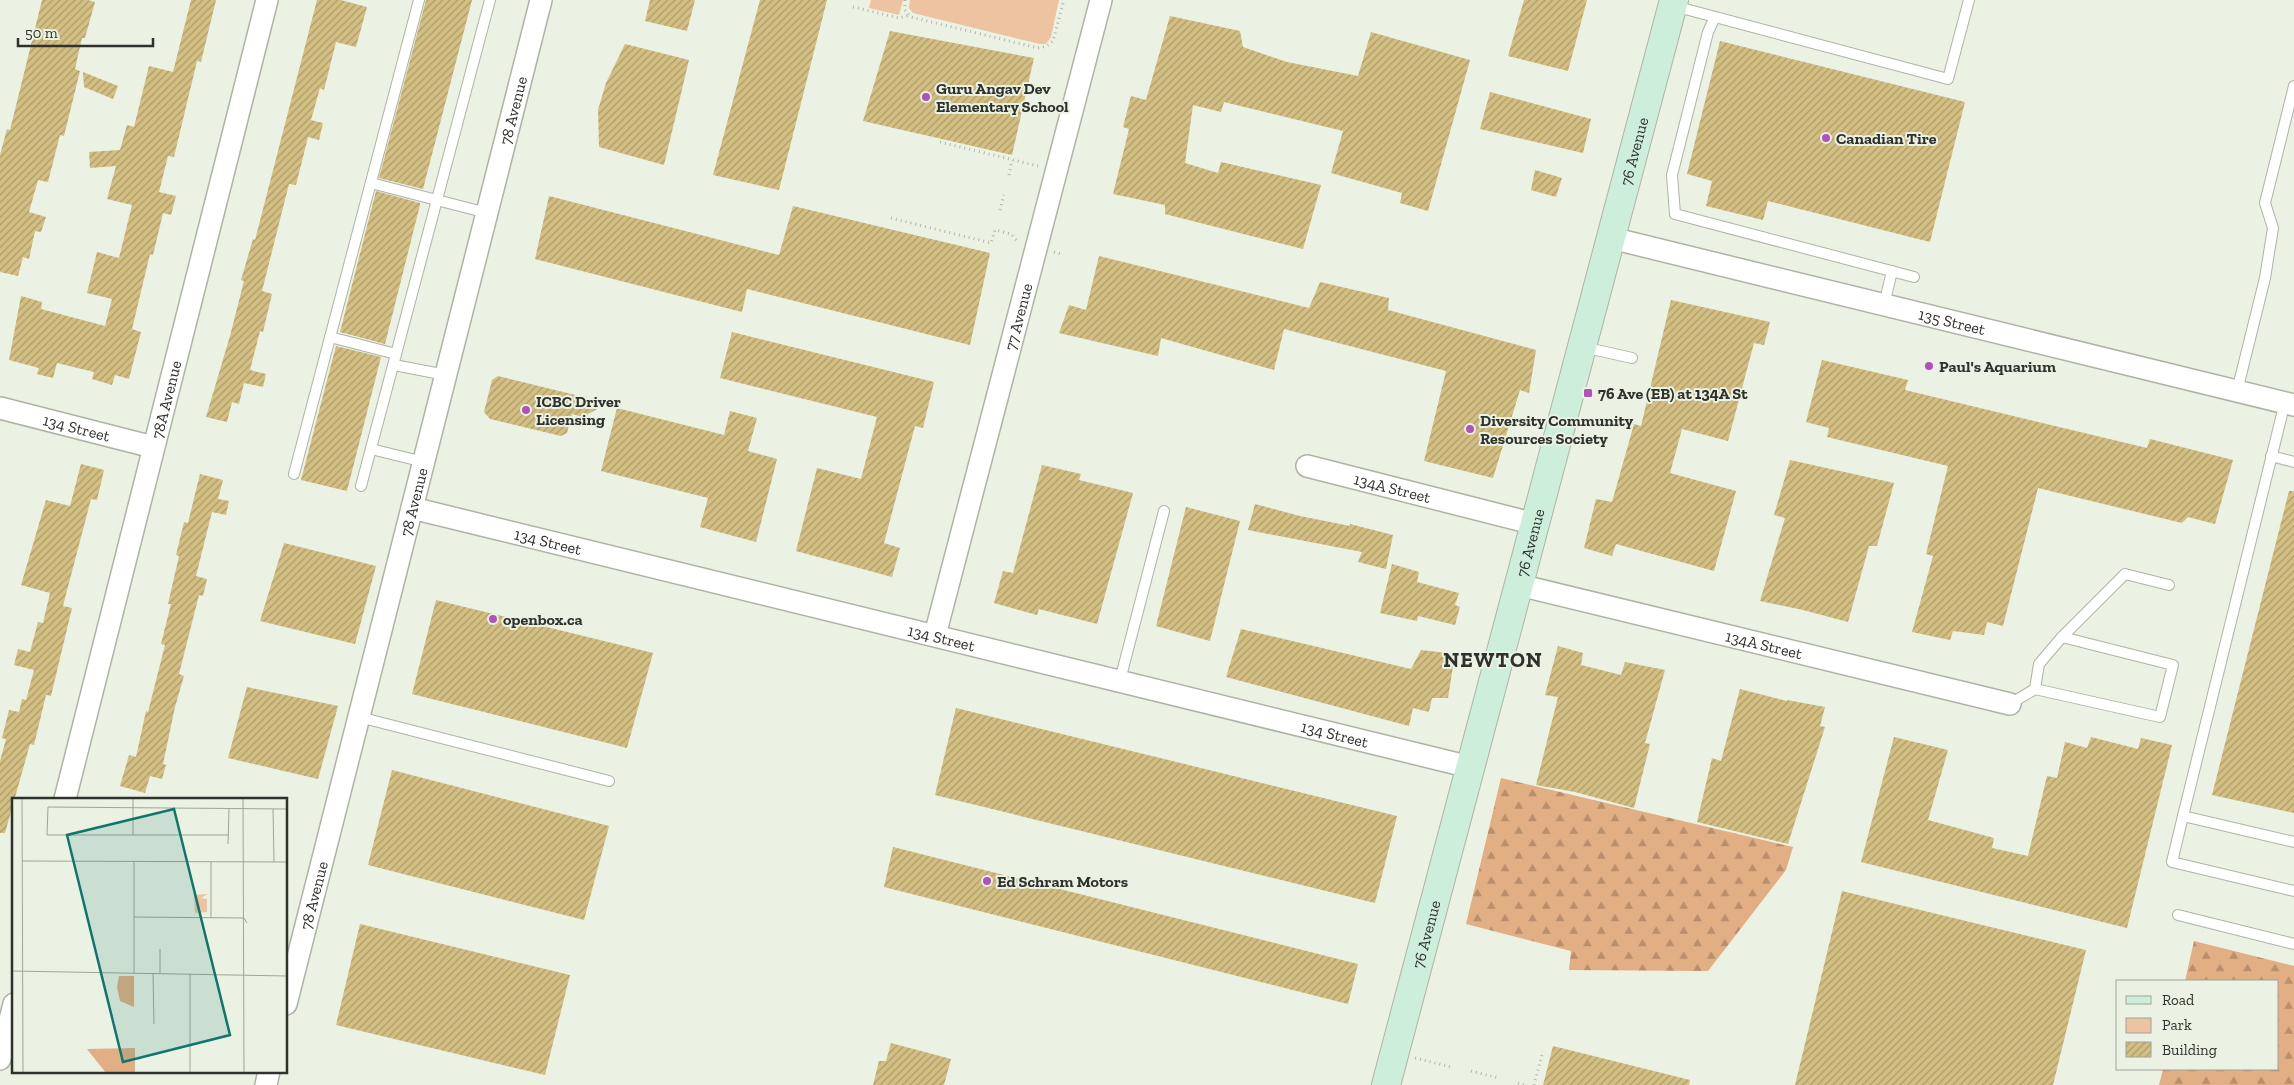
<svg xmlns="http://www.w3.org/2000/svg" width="2294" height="1085" font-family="'Zilla Slab',serif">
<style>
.forest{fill:url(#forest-firs)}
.green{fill:#edc3a1}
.building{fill:url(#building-hatch)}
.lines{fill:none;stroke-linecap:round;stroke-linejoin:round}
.service-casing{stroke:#aeb3a6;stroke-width:12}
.minor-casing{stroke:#aeb3a6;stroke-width:24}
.secondary-casing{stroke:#aeb3a6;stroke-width:30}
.path{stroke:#b2b7ac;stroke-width:3;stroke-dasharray:1 4;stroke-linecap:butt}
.service{stroke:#fff;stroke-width:10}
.minor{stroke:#fff;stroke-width:21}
.secondary{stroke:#ceeedc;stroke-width:28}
.poi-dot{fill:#b152bc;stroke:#ebf1e3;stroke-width:2}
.labels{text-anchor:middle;stroke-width:4;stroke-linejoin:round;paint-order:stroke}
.poi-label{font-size:16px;font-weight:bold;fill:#2f312c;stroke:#ebf1e3;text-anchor:start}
.street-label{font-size:16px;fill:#2f312c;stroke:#ebf1e3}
.district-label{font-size:21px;font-weight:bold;letter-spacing:1px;fill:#2f312c;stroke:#ebf1e3}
.inset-road{fill:none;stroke:#a0a49a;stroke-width:1}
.view{fill:#0f766e;fill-opacity:0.15;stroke:#0f766e;stroke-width:2.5}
.inset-edge{fill:none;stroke:#2f312c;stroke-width:2.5}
</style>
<defs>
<pattern id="forest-firs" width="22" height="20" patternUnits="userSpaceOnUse" patternTransform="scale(1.25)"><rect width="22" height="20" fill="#e2ae84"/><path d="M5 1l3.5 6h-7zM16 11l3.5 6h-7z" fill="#b88e6c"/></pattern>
<pattern id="building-hatch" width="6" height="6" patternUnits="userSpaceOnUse" patternTransform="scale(1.25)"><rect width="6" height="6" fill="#d3bf82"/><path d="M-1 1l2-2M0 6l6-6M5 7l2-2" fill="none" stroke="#ac9c6b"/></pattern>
</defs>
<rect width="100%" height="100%" fill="#ebf1e3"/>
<g class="forest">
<path d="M1501 778 1793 847 1786 870 1708 971 1569 970 1571 951 1466 924Z"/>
<path d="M2194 941 2294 966V1085H2159L2163 1069H2278V981H2185Z"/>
</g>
<g class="green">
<path d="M871 0H903L899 15 869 8Z"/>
<path d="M910 0H1059L1051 37 1046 44H1040L913 13 909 8Z"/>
</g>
<g class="building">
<path d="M42 0H88L95 2 85 38H82L75 69 80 71 64 136 60 135 48 182 38 180 29 212 46 217 41 232 35 231 29 259 23 257 18 276 0 272V155L7 129 10 130Z"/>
<path d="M191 0H216L201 62 197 61 174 157 168 156 159 192 176 196 171 215 163 213 153 255 150 254 132 329 141 332 129 379 115 375 112 385 92 379 94 372 57 363 53 378 37 374 39 368 9 360 21 296 42 302 41 309 105 326 112 299 87 293 97 252 119 258 132 205 107 199 116 166 90 168 89 152 120 150 127 125 134 127 149 66 173 72Z"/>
<path d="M317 0H341L367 7 356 47 336 42 324 90 320 88 311 120 323 123 319 140 308 137 296 185 289 184 262 291 272 294 263 332 260 331 250 370 266 374 263 387 244 383 239 404 232 402 227 422 206 417 230 336 244 281 241 280 253 239 255 240Z"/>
<path d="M426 0H472L423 189 379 178Z"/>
<path d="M650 0H695L687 31 645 21Z"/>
<path d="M760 0H827L779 190 713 175Z"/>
<path d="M1524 0H1587L1568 71 1508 56Z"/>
<path d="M1170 16 1240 31 1243 47 1287 62 1358 76 1371 32 1470 60 1428 211 1400 203 1402 193 1331 173 1343 131 1224 102 1221 112 1193 105 1185 163 1218 173 1221 162 1321 185 1303 249 1165 214V205L1113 194 1129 129 1123 127 1131 96 1146 100Z"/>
<path d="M890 31 1034 58 1012 155 863 121Z"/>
<path d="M1720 41 1965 102 1930 242 1768 201 1763 220 1706 206 1712 181 1687 174Z"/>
<path d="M625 44 689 60 664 165 599 147 598 110 606 83Z"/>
<path d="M83 72 118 86 113 99 84 87Z"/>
<path d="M1490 92 1591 119 1583 153 1480 129Z"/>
<path d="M1535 170 1562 178 1556 197 1531 190Z"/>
<path d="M376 191 420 203V205L385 344 340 332Z"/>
<path d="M549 196 779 255 793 206 990 253 970 345 747 289 742 312 535 259Z"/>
<path d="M1099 256 1309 308 1320 282 1389 298 1388 310 1536 350 1529 393 1520 390 1493 478 1424 461 1446 371 1284 329 1274 370 1161 338 1158 356 1059 333 1069 305 1086 310Z"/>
<path d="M1671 300 1770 322 1764 345 1754 343 1728 441 1682 429 1670 473 1736 491 1714 571 1616 544 1612 556 1584 548 1596 499 1612 502 1634 424 1641 426Z"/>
<path d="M732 332 934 382 923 428 915 426 884 543 900 548 892 577 796 551 817 468 861 479 877 417 720 378Z"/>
<path d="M336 346 381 357 347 491 301 480Z"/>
<path d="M1822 360 1908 380 1905 390 2147 448 2150 439 2233 460 2215 524 2188 517 2182 523 2038 488 2003 626 1987 622 1984 635 1953 631 1950 640 1912 632 1933 556 1926 554 1948 466 1827 437 1829 428 1806 422Z"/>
<path d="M498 376 608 403 583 417 572 414 567 433 561 436 490 419 484 412 492 380Z"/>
<path d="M617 408 724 435 730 411 757 418 748 451 777 459 756 542 700 527 708 498 601 471Z"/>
<path d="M1790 460 1894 483 1877 546H1869L1848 622 1803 610 1760 601 1785 518 1774 515Z"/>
<path d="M81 464 104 470 97 500 91 499 63 606 72 608 51 696 46 695 34 745 30 744 5 833H0V761L6 739 2 738 9 710 19 712 22 699 26 700 34 670 14 665 18 649 30 652 38 622 43 623 50 593 21 585 46 500 70 506Z"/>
<path d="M1042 465 1081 474 1079 480 1133 493 1097 624 1039 609 1037 615 994 603 1003 571 1013 573Z"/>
<path d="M200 474 223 480 218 499 229 501 226 515 212 512 196 576 207 579 203 596 199 595 179 674 184 676 175 707 163 764 166 765 162 779 150 776 145 793 120 786 129 755 136 757 146 711 148 712 165 645 161 644 171 604H168L179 556 176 555 184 522 188 523Z"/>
<path d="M2289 491H2294V813L2212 795Z"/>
<path d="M1255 504 1300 516 1350 526V524L1393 535 1386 569 1358 562 1362 552 1248 530Z"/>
<path d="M1186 507 1240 521 1210 641 1156 626Z"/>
<path d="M284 543 376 566 355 644 260 621Z"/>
<path d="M1392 564 1419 572 1417 582 1459 593 1455 605 1460 607 1455 625 1418 616 1417 621 1380 613Z"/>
<path d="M436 600 653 653 627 748 412 694Z"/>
<path d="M1241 629 1411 669 1421 650 1455 654 1448 698H1432L1429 712 1413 708 1409 726 1226 677Z"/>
<path d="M1558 646 1583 653 1581 665 1621 675 1625 662 1665 670 1645 743 1650 744 1634 808 1575 792 1536 785 1558 697 1545 695Z"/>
<path d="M247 687 338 706 318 779 228 758Z"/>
<path d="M1740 689 1787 701V700L1825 707 1820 726 1825 727 1788 844 1697 822 1712 758 1721 761Z"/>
<path d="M956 708 1397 816 1375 903 935 795Z"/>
<path d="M1894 737 1948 750 1928 820 1994 838 1992 848 2028 856 2047 776 2057 778 2065 742 2087 748 2091 737 2138 749 2141 738 2172 745 2127 928 1861 862Z"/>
<path d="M392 770 609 826 584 920 368 865Z"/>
<path d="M893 847 1358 964 1348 1004 884 887Z"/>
<path d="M1842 891 2086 950 2053 1085H1795Z"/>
<path d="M360 924 570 975 545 1075 336 1025Z"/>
<path d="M891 1043 951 1059 944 1085H873L879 1061H886Z"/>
<path d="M1553 1046 1690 1080 1689 1085H1543Z"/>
</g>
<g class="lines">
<defs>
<g id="service">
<path d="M1674 6 1948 79 1969 0"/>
<path d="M1715 17 1708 32 1672 175 1675 214 1914 277"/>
<path d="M371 183 487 213"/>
<path d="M1884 305 1892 271"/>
<path d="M330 337 396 354"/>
<path d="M1583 347 1632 358"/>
<path d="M394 365 446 375"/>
<path d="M2237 391 2265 278 2273 228 2265 203 2294 86"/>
<path d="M2285 402 2183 816 2294 842"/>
<path d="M371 449 424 462"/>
<path d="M2271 456 2294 462"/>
<path d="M294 474 419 0"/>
<path d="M361 486 490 0"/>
<path d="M2062 637 2125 574 2169 585"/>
<path d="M1120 680 1164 511"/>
<path d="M2010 704 2035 689 2160 717 2173 665 2062 637 2039 664 2035 689"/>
<path d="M359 717 609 781"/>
<path d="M2183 816 2172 862 2294 891"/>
<path d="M2178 915 2294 944"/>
</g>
<g id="minor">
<path id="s1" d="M1611 238 2294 405"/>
<path id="s2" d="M0 408 153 447"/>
<path id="s3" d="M1307 466 1535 524"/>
<path id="s4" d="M412 508 1470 767"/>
<path id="s5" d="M1519 585 2010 704"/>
<path id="s6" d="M935 635 1101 0"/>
<path id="s7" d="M65 799 267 0"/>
<path id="s8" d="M286 1004 541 0"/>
<path d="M0 1059 14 1004"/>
<path d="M266 1085 269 1071"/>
</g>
<g id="secondary">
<path id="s9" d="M1386 1085 1674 0"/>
</g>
</defs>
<use href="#service" class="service-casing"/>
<use href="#minor" class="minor-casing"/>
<use href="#secondary" class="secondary-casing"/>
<g class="path">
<path d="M905 0V10L911 17 1038 48 1047 46 1053 41 1064 0"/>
<path d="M853 7 899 18 910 15"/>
<path d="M940 142 1038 166"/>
<path d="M1009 175 1012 160"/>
<path d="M1000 210 1004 195"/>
<path d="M891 218 991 243 995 230 1011 234 1018 242"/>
<path d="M1054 252 1061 254"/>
<path d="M1415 1058 1451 1067"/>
<path d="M1471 1071 1499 1078"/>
<path d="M1518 1083 1525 1085"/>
<path d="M1534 1085 1543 1051"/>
</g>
<use href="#service" class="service"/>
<use href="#minor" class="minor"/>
<use href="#secondary" class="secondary"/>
</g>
<g class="poi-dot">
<circle cx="926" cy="97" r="5"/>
<circle cx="1826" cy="138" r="5"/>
<circle cx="1929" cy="366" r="5"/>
<rect x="1583" y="388" width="10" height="10" rx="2.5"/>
<circle cx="526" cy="410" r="5"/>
<circle cx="1470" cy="429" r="5"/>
<circle cx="493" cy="619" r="5"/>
<circle cx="987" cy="881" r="5"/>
</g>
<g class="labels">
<g class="poi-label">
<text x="936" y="94">Guru Angav Dev<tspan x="936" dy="18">Elementary School</tspan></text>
<text x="1836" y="144">Canadian Tire</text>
<text x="1939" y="372">Paul's Aquarium</text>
<text x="1598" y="399">76 Ave (EB) at 134A St</text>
<text x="536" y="407">ICBC Driver<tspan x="536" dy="18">Licensing</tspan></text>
<text x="1480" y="426">Diversity Community<tspan x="1480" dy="18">Resources Society</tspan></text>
<text x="503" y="625">openbox.ca</text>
<text x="997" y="887">Ed Schram Motors</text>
</g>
<g class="street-label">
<text dy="6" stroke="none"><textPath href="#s8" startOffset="922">78 Avenue</textPath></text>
<text dy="6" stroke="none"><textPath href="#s9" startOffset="966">76 Avenue</textPath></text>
<text dy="6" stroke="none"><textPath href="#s6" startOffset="329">77 Avenue</textPath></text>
<text dy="6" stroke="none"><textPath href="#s1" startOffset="351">135 Street</textPath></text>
<text dy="6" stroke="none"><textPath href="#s7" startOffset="412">78A Avenue</textPath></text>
<text dy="6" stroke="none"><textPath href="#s2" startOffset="79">134 Street</textPath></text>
<text dy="6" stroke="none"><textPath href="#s3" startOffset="88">134A Street</textPath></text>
<text dy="6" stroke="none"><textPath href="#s8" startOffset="518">78 Avenue</textPath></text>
<text dy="6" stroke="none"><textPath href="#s4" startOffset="140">134 Street</textPath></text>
<text dy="6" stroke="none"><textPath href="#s9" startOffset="561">76 Avenue</textPath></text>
<text dy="6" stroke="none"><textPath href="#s4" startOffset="545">134 Street</textPath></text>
<text dy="6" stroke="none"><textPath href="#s5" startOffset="252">134A Street</textPath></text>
<text dy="6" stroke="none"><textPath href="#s4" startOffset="950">134 Street</textPath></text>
<text dy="6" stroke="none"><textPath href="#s8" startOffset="112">78 Avenue</textPath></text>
<text dy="6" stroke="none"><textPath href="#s9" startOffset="156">76 Avenue</textPath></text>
</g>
<g class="district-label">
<text x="1493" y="667">NEWTON</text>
</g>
</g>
<g transform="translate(12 798)">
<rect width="275" height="275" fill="#ebf1e3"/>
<path d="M107 178H122V209L108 203 105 189ZM123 250V275H94L75 251Z" fill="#e2ae84"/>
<path d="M196 96 189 100 195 101V114L183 115 182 97Z" fill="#edc3a1"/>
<path class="inset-road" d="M10 0 11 275M231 0 232 275M261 11 262 64M121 37V0M217 37H35L36 9 275 11M216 46 217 10M10 63 275 64M122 64V175M199 64V119M122 119 232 120 235 125M0 173 275 178M141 175 142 226M148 175V151M178 176V275"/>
<path class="view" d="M162 11 218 237 111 264 55 37Z"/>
<rect width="275" height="275" class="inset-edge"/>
</g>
<rect x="2116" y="980" width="162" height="90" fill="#ebf1e3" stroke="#a0a49a"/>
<rect x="2126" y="996" width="25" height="8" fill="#ceeedc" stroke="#a0a49a"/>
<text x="2162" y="1005" font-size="15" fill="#2f312c">Road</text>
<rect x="2126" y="1018" width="25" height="15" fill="#edc3a1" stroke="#a0a49a"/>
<text x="2162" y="1030" font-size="15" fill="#2f312c">Park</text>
<rect x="2126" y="1042" width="25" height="15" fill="url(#building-hatch)" stroke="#a0a49a"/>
<text x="2162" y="1055" font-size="15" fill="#2f312c">Building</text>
<path d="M18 38v8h135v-8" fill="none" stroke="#2f312c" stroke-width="2.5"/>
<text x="25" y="38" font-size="15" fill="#2f312c" stroke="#ebf1e3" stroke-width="4" paint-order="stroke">50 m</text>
</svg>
